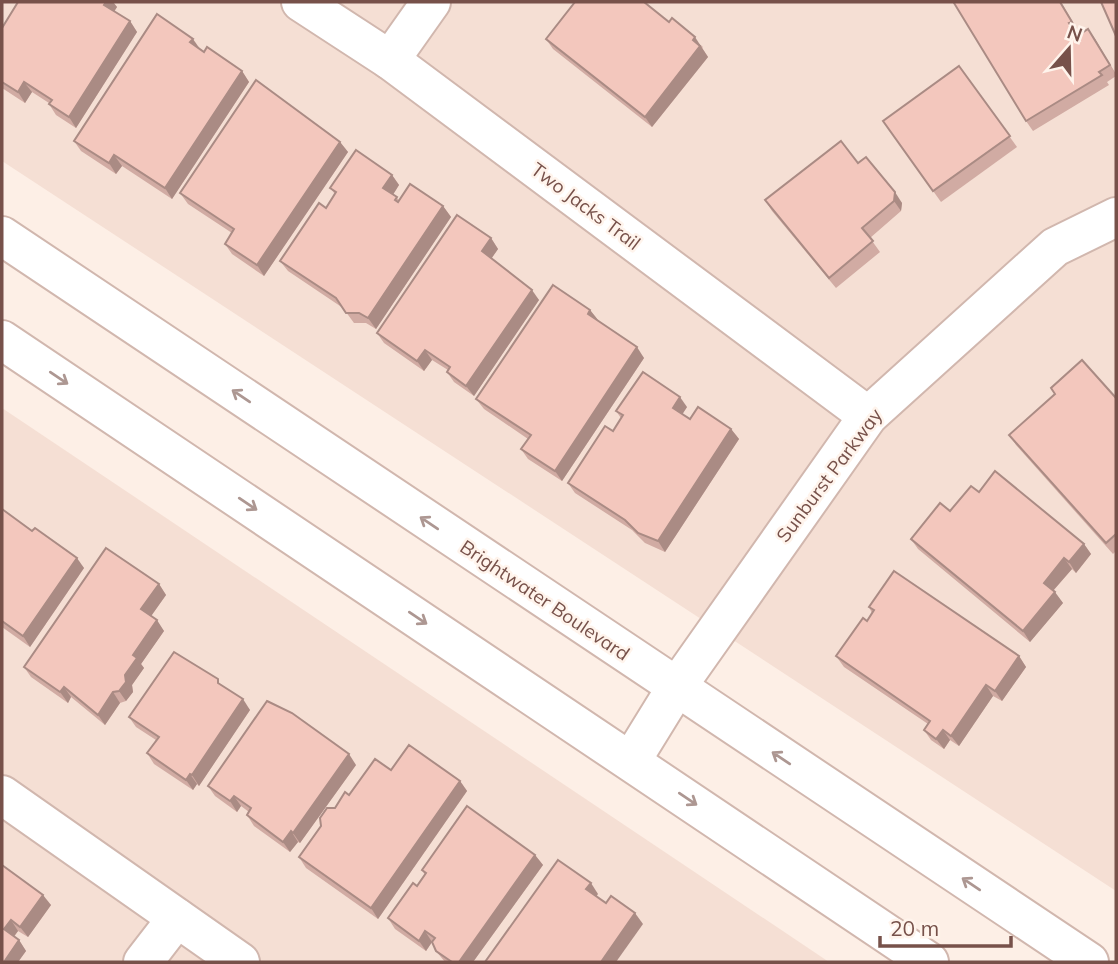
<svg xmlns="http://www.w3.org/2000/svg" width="1118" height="964" font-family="Mulish,sans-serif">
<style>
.residential{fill:#f5dfd4}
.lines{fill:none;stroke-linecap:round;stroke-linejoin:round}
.minor-casing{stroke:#d1b7ae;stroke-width:42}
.tertiary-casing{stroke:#d1b7ae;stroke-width:42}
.minor{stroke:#fff;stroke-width:38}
.tertiary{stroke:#fff;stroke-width:38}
.wall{fill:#d1aba3}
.shaded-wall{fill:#aa8b84}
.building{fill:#f3c7bd;stroke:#aa8b84;stroke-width:2}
.oneway{stroke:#ad9792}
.labels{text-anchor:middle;stroke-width:5;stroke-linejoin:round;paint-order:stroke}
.street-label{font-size:19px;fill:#77514a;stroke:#fff4ec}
</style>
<rect width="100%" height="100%" fill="#fdefe6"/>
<g class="residential">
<path d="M2 2H1116V891L2 161Z"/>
<path d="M2 408 829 962H2Z"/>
</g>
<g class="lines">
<defs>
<g id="minor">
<path d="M301 2 390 60 868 416"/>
<path d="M390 60 431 2"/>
<path d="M631 761 676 688 868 416 1055 247 1116 217"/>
<path d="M2 795 240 962"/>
<path d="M143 962 177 918"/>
</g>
<g id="tertiary">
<path d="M2 236 1089 962"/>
<path d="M2 340 929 962"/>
</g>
</defs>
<use href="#minor" class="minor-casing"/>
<use href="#tertiary" class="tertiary-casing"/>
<use href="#minor" class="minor"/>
<use href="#tertiary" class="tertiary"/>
</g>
<g class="wall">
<path d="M18 2H113L117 7 114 11 130 21 137 32 76 128 56 115 49 104V103L32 92 25 103 2 88V28Z"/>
<path d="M1061 2 1079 32 1076 34 1077 35 1095 39 1116 74V76L1107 82 1109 85 1033 131 1026 121Z"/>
<path d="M669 22 703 47 702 48 708 57 652 127 553 49 546 39Z"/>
<path d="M200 49 242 71 249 82 172 199 122 166 116 174 81 151 74 141Z"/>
<path d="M959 66 1017 147 941 202 883 121Z"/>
<path d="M340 142 348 152 264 276 232 254 225 244 232 233 188 204 180 193Z"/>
<path d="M858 163 902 203 901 211 870 238 880 252 836 288 772 211 765 200Z"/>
<path d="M392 175 399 185 393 194 399 200 443 206 451 217 376 329 366 323H354L343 308 288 271 280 261 326 208 335 194 330 188Z"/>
<path d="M491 238 498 249 491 259 539 300 474 396 454 382 447 372 448 370 432 360 424 371 384 343 377 333Z"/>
<path d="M590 310 598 320 644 358 562 481 528 459 521 449 528 439 484 409 476 399Z"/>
<path d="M1116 398V551L1113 554 1016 445 1009 435Z"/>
<path d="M687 407 682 414 690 419 731 429 739 439 665 552 645 543 632 530 575 493 568 483 613 431 621 418 616 411Z"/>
<path d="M979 492 1084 544 1091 554 1076 573 1072 569 1053 591 1063 603 1030 642 918 549 911 539Z"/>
<path d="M2 509 84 568 30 647 2 627Z"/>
<path d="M159 584 166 595 151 616 164 631 141 664 144 668 132 685 133 692 126 701 120 703 105 725 71 697 68 703 31 677 24 667Z"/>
<path d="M869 607 1019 656 1026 667 1002 701 993 696 959 746 950 740 944 749 931 740 924 730 928 724 844 667 836 656 867 621 872 613Z"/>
<path d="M223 686 250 710 199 786 197 784 193 790 154 764 147 753 156 740 136 727 129 717Z"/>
<path d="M356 765 300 843 298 842 290 852 254 826 247 815 249 812 241 806 237 812 215 796 208 786Z"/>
<path d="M460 781 467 791 378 919 306 868 299 857 335 808 349 795Z"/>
<path d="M535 855 543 865 473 962H445L436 951 432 942 426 951 395 929 388 918 417 886 425 875 422 870Z"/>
<path d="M2 865 51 905 28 937 18 931 14 937 19 940 26 951 18 962H2Z"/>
</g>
<g class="shaded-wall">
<path d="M106 2H113L117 7 112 15 104 5Z"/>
<path d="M130 21 137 32 76 128 69 117Z"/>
<path d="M1088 29 1095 39 1116 75 1110 65Z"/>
<path d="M695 37 708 57 652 127 645 117Z"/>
<path d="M193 39 200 49 190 42Z"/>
<path d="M242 71 249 82 172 199 165 188Z"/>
<path d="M24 82 32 92 25 103 18 92Z"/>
<path d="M340 142 348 152 264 276 257 265Z"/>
<path d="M114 155 122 166 116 174 109 163Z"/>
<path d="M392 175 399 185 391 198 383 188Z"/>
<path d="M895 192 902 203 901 211 894 201Z"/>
<path d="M443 206 451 217 376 329 368 318Z"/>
<path d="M491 238 498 249 489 262 482 251Z"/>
<path d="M532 290 539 300 474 396 466 386Z"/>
<path d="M590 310 598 320 588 314Z"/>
<path d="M637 347 644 358 562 481 555 471Z"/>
<path d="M425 350 432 360 424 371 417 361Z"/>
<path d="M680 397 687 407 680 418 673 408Z"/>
<path d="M731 429 739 439 665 552 658 541Z"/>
<path d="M1084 544 1091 554 1076 573 1069 562Z"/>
<path d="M77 558 84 568 30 647 23 636Z"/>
<path d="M1064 558 1072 569 1051 593 1044 583Z"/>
<path d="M159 584 166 595 149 619 141 609Z"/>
<path d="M1055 592 1063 603 1030 642 1023 631Z"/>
<path d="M157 620 164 631 141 664 144 668 132 685 133 692 126 701 119 691 133 655Z"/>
<path d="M1019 656 1026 667 1002 701 995 691Z"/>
<path d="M986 685 993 696 959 746 951 736Z"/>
<path d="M64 687 71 697 68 703 60 692Z"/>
<path d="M113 692 120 703 105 725 98 715Z"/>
<path d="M243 699 250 710 199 786 192 775Z"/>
<path d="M943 730 950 740 944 749 936 739Z"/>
<path d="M349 754 356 765 300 843 293 833Z"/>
<path d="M190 774 197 784 193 790 186 780Z"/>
<path d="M460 781 467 791 378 919 371 908Z"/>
<path d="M234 796 241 806 237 812 230 801Z"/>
<path d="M291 831 298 842 290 852 283 842Z"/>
<path d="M535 855 543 865 473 962H459Z"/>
<path d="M591 883 598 894 594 900 586 889Z"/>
<path d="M43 895 51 905 28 937 20 927Z"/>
<path d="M635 913 643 924 616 962H601Z"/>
<path d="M11 920 18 931 11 940 4 929Z"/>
<path d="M425 931 432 942 426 951 419 941Z"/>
<path d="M19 940 26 951 18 962H4Z"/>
</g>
<g class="building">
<path d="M18 2H106L104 5 130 21 69 117 49 104 52 100 24 82 18 92 2 82V28Z"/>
<path d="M575 2H644L669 22 672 18 695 37 693 40 700 46 645 117 546 39Z"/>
<path d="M955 2H1060L1072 22 1069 23 1077 36 1088 29 1110 65 1099 72 1102 75 1026 121 954 3Z"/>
<path d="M1101 2H1116V36Z"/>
<path d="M157 14 193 39 190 42 204 52 207 47 242 71 165 188 114 155 109 163 74 141Z"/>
<path d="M959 66 1010 136 933 191 883 121Z"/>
<path d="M256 80 340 142 257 265 225 244 234 229 180 193Z"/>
<path d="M841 141 858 163 866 157 895 192 894 201 862 228 873 241 829 278 765 200Z"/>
<path d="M356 150 392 175 383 188 397 197 395 200 398 202 410 184 443 206 368 318 359 313H346L336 298 280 261 319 203 326 208 336 192 330 188Z"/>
<path d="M457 215 491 238 482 251 532 290 466 386 447 372 450 367 425 350 417 361 377 333Z"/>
<path d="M553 285 590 310 588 314 637 347 555 471 521 449 531 435 476 399Z"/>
<path d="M1082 360 1116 398V534L1106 543 1009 435 1055 394 1051 388Z"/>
<path d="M643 372 680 397 673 408 690 419 698 407 731 429 658 541 638 533 625 520 568 483 605 426 613 431 623 415 616 411Z"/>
<path d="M995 471 1084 544 1069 562 1064 558 1044 583 1055 592 1023 631 911 539 940 503 950 511 971 486 979 492Z"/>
<path d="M2 509 32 531 35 528 77 558 23 636 2 621Z"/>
<path d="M106 548 159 584 141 609 157 620 133 655 137 658 125 675 126 682 119 691 113 692 98 715 64 687 60 692 24 667Z"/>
<path d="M894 571 1019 656 995 691 986 685 951 736 943 730 936 739 924 730 930 721 836 656 863 618 867 621 874 610 869 607Z"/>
<path d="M174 652 218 679V683L243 699 192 775 190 774 186 780 147 753 159 737 129 717Z"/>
<path d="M267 701 292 713 349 754 293 833 291 831 283 842 247 815 251 808 234 796 230 801 208 786Z"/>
<path d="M409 745 460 781 371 908 299 857 321 826 320 818 327 808H335L345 792 349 795 375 759 391 770Z"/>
<path d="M467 806 535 855 459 962H452L436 951 432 942 435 938 425 931 419 941 388 918 413 883 417 886 426 873 422 870Z"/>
<path d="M558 860 591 883 586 889 606 903 611 896 635 913 601 962H485Z"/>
<path d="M2 865 43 895 20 927 11 920 4 929 19 940 4 962H2Z"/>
</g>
<defs><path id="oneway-shaft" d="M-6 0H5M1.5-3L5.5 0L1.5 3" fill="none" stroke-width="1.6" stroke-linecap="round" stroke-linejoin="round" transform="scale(1.75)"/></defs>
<g class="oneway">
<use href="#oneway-shaft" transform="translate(59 378) rotate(34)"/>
<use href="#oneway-shaft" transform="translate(241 396) rotate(-146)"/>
<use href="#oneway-shaft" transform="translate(248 504) rotate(34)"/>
<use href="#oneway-shaft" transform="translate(429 523) rotate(-146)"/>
<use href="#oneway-shaft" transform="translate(418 618) rotate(34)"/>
<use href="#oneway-shaft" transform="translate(781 758) rotate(-146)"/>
<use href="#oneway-shaft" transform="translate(688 799) rotate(34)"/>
<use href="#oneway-shaft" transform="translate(971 884) rotate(-146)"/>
</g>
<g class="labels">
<g class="street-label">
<text transform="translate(586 206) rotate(37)" y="7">Two Jacks Trail</text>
<text transform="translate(829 475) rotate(-53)" y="7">Sunburst Parkway</text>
<text transform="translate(545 600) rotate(34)" y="7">Brightwater Boulevard</text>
</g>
</g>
<rect width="1118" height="964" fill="none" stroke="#77514a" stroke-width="7"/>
<g transform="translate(1069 49) rotate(20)" stroke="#fff4ec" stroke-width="5" paint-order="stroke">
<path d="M0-5L12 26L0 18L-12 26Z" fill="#77514a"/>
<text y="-10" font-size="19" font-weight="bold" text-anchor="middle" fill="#77514a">N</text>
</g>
<path d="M880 936v10h131v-10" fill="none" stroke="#77514a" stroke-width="3.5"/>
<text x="890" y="936" font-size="21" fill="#77514a" stroke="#fff4ec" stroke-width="5" paint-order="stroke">20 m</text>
</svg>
